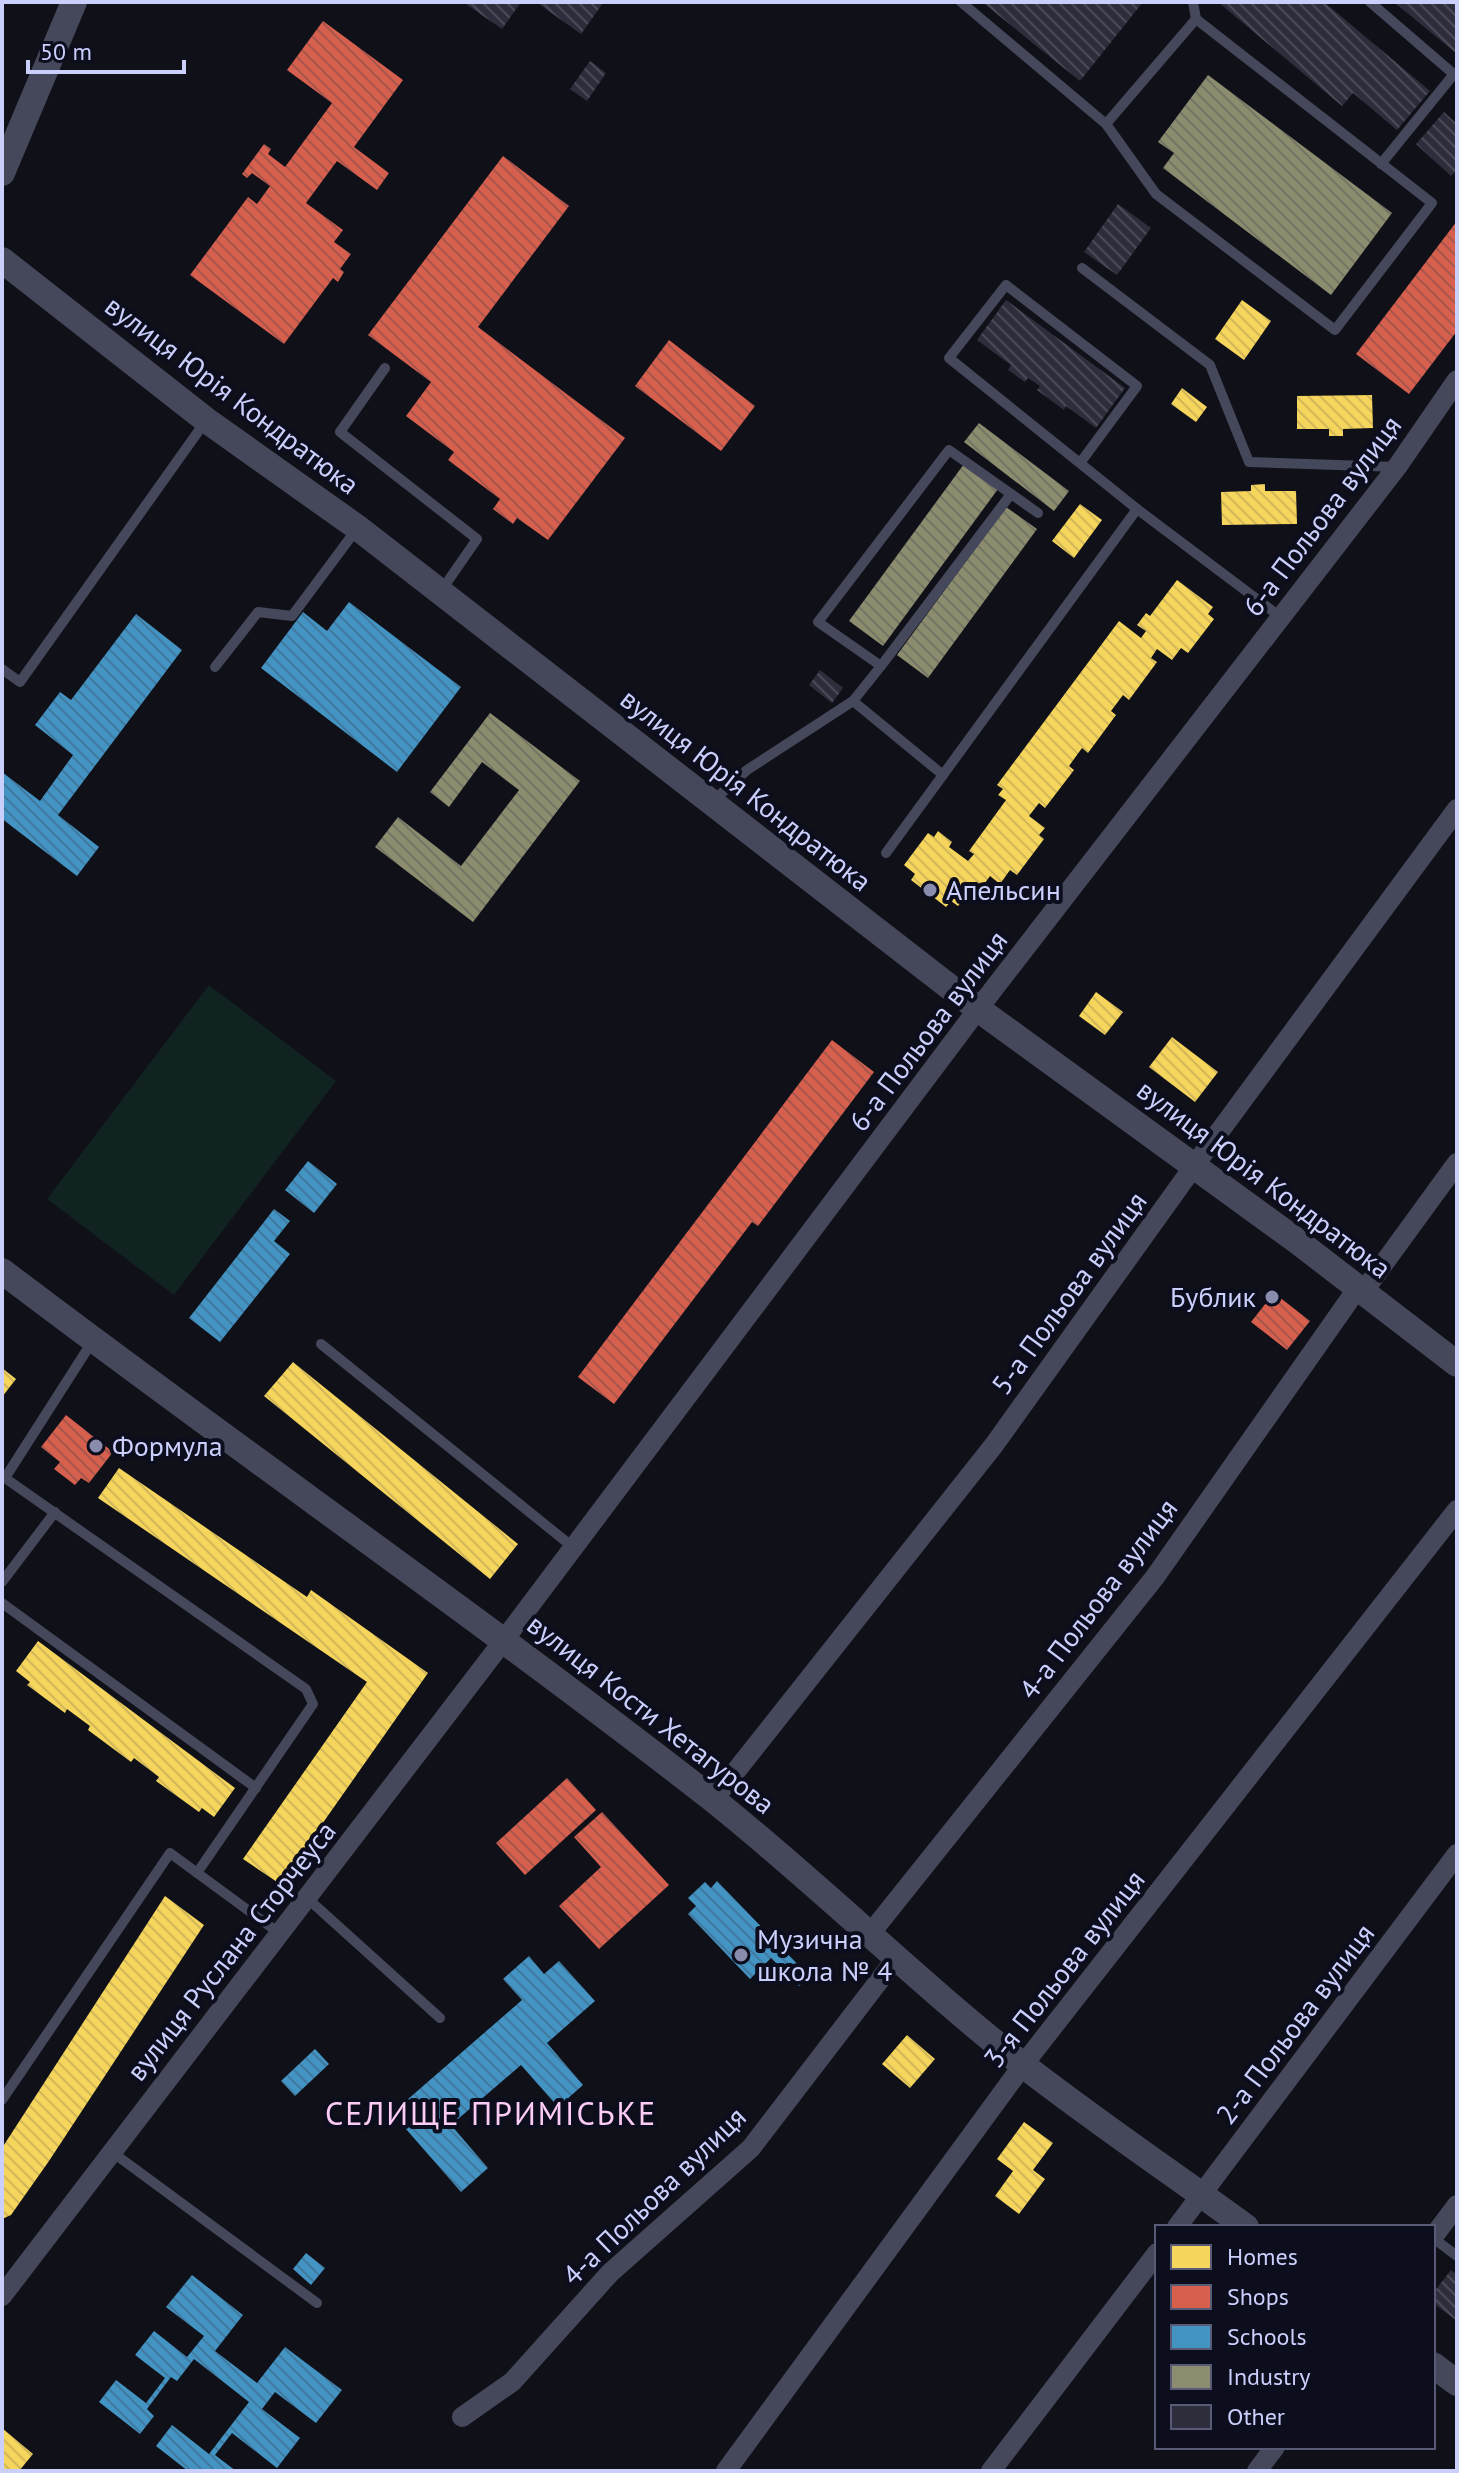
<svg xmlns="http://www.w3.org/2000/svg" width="1459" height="2473" font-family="'PT Sans',sans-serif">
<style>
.green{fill:#102320}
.homes{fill:url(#homes-back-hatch)}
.shops{fill:url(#shops-back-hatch)}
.schools{fill:url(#schools-back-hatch)}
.industry{fill:url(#industry-back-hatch)}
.building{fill:url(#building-back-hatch)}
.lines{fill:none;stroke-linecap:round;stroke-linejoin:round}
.service{stroke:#45485a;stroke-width:10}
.minor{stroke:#45485a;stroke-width:20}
.tertiary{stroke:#45485a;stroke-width:26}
.poi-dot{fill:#8a8cad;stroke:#0c0d1d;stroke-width:3}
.labels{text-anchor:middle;stroke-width:8;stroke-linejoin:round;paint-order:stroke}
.street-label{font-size:28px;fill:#cbcffc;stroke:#0c0d1d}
.poi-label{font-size:28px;fill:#cbcffc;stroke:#0c0d1d;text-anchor:start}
.quarter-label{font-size:32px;letter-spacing:2px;fill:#fdccf5;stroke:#0c0d1d}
</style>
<defs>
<pattern id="homes-back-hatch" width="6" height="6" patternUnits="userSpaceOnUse" patternTransform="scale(2)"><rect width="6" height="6" fill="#f6d55c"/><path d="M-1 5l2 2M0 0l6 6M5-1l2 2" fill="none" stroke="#d1b759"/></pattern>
<pattern id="shops-back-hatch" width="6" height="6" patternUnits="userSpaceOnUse" patternTransform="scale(2)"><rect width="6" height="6" fill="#d6604d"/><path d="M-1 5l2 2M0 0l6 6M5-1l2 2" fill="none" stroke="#a8564d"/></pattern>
<pattern id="schools-back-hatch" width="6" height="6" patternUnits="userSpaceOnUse" patternTransform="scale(2)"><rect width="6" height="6" fill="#4393c3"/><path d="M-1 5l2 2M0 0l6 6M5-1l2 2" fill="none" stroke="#417a9f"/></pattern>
<pattern id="industry-back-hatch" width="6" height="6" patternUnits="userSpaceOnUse" patternTransform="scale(2)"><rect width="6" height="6" fill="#8c8c6e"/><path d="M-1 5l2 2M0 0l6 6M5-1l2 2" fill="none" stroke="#747564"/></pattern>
<pattern id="building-back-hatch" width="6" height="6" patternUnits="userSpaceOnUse" patternTransform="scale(2)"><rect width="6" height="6" fill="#2e2d3b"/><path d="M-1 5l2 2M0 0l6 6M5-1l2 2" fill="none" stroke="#4b4a58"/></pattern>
</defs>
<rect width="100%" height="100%" fill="#101019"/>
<path class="green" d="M209 985 336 1081 174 1295 47 1199Z"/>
<g class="homes">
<path d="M1242 300 1271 321 1244 360 1215 339Z"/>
<path d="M1182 388 1207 407 1196 422 1171 404Z"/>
<path d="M1372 395 1373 428 1343 429V436H1329V429H1297V396Z"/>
<path d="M1265 484V491H1296L1297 524 1222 525 1221 492 1251 491V485Z"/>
<path d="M1080 504 1102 520 1074 558 1052 541Z"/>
<path d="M1177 580 1213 607 1208 614 1214 619 1188 653 1181 648 1172 660 1157 649 1151 658 1157 662 1129 700 1123 695 1111 711 1116 715 1088 753 1082 748 1069 766 1074 770 1045 808 1039 803 1029 816 1045 828 1039 835 1044 839 1017 875 1010 870 1000 884 990 876 982 887 976 882 958 906 951 901 946 907 911 880 915 874 904 865 928 833 934 837 938 831 952 842 949 847 968 861 974 854 969 851 1006 800 998 795 1003 789 997 785 1119 621 1141 638 1146 631 1137 625 1146 613 1150 616Z"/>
<path d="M1096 992 1123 1012 1105 1035 1079 1016Z"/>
<path d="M1172 1037 1218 1072 1195 1102 1149 1067Z"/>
<path d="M293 1362 518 1544 490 1579 264 1396Z"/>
<path d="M2 1368 16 1379 2 1397Z"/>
<path d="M119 1468 307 1597 311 1590 428 1673 280 1884 243 1859 367 1682 98 1498Z"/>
<path d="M38 1641 235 1788 214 1817 202 1808 199 1812 156 1781 159 1777 134 1758 131 1762 88 1730 90 1726 67 1709 65 1713 27 1685 30 1682 16 1671Z"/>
<path d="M165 1896 204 1925 49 2161 11 2215 2 2219V2148Z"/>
<path d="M907 2035 935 2059 910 2088 882 2064Z"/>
<path d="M1024 2122 1053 2143 1033 2170 1045 2179 1019 2214 995 2196 1013 2171 997 2159Z"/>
<path d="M2 2428 33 2454 19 2471H2Z"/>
</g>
<g class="shops">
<path d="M323 21 403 80 354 147 389 173 377 190 337 161 306 203 343 230 334 242 351 254 340 269 344 272 338 282 333 278 284 344 190 275 248 197 257 204 270 186 252 173 247 178 242 174 264 144 271 149 268 154 285 167 332 103 287 70Z"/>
<path d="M503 156 569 206 478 327 625 438 548 540 517 518 513 524 493 509 500 499 448 460 454 452 406 416 431 382 368 335Z"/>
<path d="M1457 221V331L1409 394 1356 354Z"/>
<path d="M669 340 755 406 721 451 635 386Z"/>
<path d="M832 1040 874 1072 758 1226 752 1222 614 1404 578 1377Z"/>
<path d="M1274 1293 1310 1321 1287 1350 1251 1322Z"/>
<path d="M66 1415 113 1452 89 1483 81 1478 75 1485 54 1469 60 1462 41 1447Z"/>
<path d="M567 1778 596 1810 525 1875 496 1843Z"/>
<path d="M602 1812 669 1885 599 1949 559 1906 601 1867 574 1837Z"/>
</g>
<g class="schools">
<path d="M349 602 461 687 397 772 261 668 303 612 327 631Z"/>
<path d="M136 614 182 650 58 815 99 847 77 876 2 819V772L40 801 73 755 35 725 60 692 71 700Z"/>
<path d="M308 1161 337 1184 314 1213 285 1190Z"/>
<path d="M274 1209 290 1221 274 1241 290 1254 220 1342 189 1318Z"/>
<path d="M717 1881 809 1976 799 1986 771 1958 750 1979 688 1914 696 1906 688 1898 705 1882 711 1888Z"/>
<path d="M529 1956 544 1974 559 1961 595 2001 547 2043 583 2085 558 2107 521 2065 451 2125 488 2168 461 2192 392 2113 522 2000 503 1979Z"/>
<path d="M315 2049 329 2064 295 2096 281 2081Z"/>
<path d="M306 2253 325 2268 311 2285 293 2269Z"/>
<path d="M192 2275 243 2315 215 2351 257 2383 285 2347 342 2390 316 2423 275 2392 262 2409 300 2438 277 2468 232 2433 215 2455 236 2471H188L156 2446 172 2425 209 2454 249 2402 194 2359 177 2381 171 2377 147 2409 154 2416 140 2434 99 2402 116 2380 146 2403 165 2378 135 2355 154 2331 187 2357 204 2336 166 2307Z"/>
</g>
<g class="industry">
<path d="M1208 75 1392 213 1331 295 1163 168 1174 153 1158 142Z"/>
<path d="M979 423 1069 491 1054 511 964 442Z"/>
<path d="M964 464 998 489 883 646 849 621Z"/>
<path d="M1006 507 1037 529 928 678 897 655Z"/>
<path d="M490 713 580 781 473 922 375 847 398 817 461 866 519 790 482 762 449 807 430 792Z"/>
</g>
<g class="building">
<path d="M463 2H521L502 29Z"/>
<path d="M536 2H601L603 3 581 34Z"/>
<path d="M982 2H1143L1080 81Z"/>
<path d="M1218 2H1324L1430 91 1397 130 1353 93 1342 106Z"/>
<path d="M1394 2H1457V54Z"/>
<path d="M590 61 606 73 587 101 570 89Z"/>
<path d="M1444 112 1457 124V170L1451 176 1416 144Z"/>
<path d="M1118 204 1151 228 1117 275 1084 252Z"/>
<path d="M1006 300 1125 388 1096 428 1066 406 1064 410 1037 390 1040 386 1028 378 1025 382 1008 370 1011 365 977 340Z"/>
<path d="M820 670 843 688 832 703 809 685Z"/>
<path d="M1451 2270 1457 2275V2321L1433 2303V2293Z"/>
</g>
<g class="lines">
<g class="service">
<path d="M961 2 1106 124 1156 194 1335 330 1432 203 1196 19 1106 124"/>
<path d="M1193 2 1196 19"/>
<path d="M1370 2 1457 77"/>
<path d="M1381 164 1454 74"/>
<path d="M1082 268 1210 365 1249 462 1397 467"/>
<path d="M385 368 340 432 477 539 441 591"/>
<path d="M1080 463 1137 386 1006 285 949 358 1137 509"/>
<path d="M881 666 1011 494"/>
<path d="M215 667 258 612 292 616 356 530"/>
<path d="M2 669 20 682 205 422"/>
<path d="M853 701 881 666 818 622 949 450 1038 513"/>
<path d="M712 802 747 770 853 701 943 775"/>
<path d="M886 853 1137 509 1282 618"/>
<path d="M92 1342 5 1478 306 1689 313 1704 197 1873"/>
<path d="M321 1344 574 1548"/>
<path d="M2 1582 55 1512"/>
<path d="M2 1603 256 1788"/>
<path d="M307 1898 440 2018"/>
<path d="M2 2100 170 1853 279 1933"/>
<path d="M112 2152 317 2303"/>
<path d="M1433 2238 1457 2256"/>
</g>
<g class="minor">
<path d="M1363 1292 1457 1163"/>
<path d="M713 1800 994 1445 1194 1166 1457 809"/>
<path d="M870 1934 1155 1577 1357 1289"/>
<path d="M1177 2227 1457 1854"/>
<path d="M1433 2237 1457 2205"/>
<path d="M2 2296 504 1640 978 1009 1397 467 1457 380"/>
<path d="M462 2417 512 2382 610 2273 751 2148 895 1960"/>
<path d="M726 2471 1023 2065 1457 1510"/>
<path d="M991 2471 1157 2253"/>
<path d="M1257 2471 1275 2447"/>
</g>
<g class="tertiary">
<path d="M2 173 74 2"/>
<path d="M2 260 206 420 358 528 978 1009 1297 1241 1457 1364"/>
<path d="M2 1271C236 1449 479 1617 711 1798 818 1883 915 1980 1023 2065 1095 2121 1172 2173 1246 2227"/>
<path d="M1433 2365 1457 2383"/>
</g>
</g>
<g class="poi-dot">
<circle cx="930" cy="890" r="8"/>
<circle cx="1272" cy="1297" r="8"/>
<circle cx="96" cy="1446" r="8"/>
<circle cx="741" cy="1955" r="8"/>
</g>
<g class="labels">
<g class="street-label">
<text transform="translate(232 395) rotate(37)" y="10">вулиця Юрія Кондратюка</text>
<text transform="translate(1322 516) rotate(-53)" y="10">6-а Польова вулиця</text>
<text transform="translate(746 790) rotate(38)" y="10">вулиця Юрія Кондратюка</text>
<text transform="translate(928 1031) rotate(-53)" y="10">6-а Польова вулиця</text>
<text transform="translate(1264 1179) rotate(37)" y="10">вулиця Юрія Кондратюка</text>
<text transform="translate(1069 1293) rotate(-54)" y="10">5-а Польова вулиця</text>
<text transform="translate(1098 1599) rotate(-53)" y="10">4-а Польова вулиця</text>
<text transform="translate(651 1714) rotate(38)" y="10">вулиця Кости Хетагурова</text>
<text transform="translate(231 1951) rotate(-52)" y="10">вулиця Руслана Сторчеуса</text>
<text transform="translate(1064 1969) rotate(-52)" y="10">3-я Польова вулиця</text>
<text transform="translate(1295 2024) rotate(-53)" y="10">2-а Польова вулиця</text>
<text transform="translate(654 2196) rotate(-44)" y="10">4-а Польова вулиця</text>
</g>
<g class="poi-label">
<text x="946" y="900">Апельсин</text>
<text x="1256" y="1307" text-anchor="end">Бублик</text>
<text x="112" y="1456">Формула</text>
<text x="757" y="1949">Музична<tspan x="757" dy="32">школа № 4</tspan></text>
</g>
<g class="quarter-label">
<text x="491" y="2125">СЕЛИЩЕ ПРИМІСЬКЕ</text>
</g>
</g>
<rect width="1459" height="2473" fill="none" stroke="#cbcffc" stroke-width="8"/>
<rect x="1155" y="2225" width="280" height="224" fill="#0c0d1d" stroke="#585b76" stroke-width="2"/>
<rect x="1171" y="2245" width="40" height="24" fill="#f6d55c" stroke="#585b76" stroke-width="2"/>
<text x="1227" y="2265" font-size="24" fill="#cbcffc">Homes</text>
<rect x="1171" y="2285" width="40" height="24" fill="#d6604d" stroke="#585b76" stroke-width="2"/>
<text x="1227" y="2305" font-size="24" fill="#cbcffc">Shops</text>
<rect x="1171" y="2325" width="40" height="24" fill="#4393c3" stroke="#585b76" stroke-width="2"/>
<text x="1227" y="2345" font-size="24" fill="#cbcffc">Schools</text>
<rect x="1171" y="2365" width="40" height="24" fill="#8c8c6e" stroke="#585b76" stroke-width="2"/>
<text x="1227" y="2385" font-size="24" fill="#cbcffc">Industry</text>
<rect x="1171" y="2405" width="40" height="24" fill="#2e2d3b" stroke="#585b76" stroke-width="2"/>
<text x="1227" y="2425" font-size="24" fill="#cbcffc">Other</text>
<path d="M28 60v12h156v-12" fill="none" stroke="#cbcffc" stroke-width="4"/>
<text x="40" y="60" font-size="24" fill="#cbcffc" stroke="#0c0d1d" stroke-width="6" paint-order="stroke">50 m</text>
</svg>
